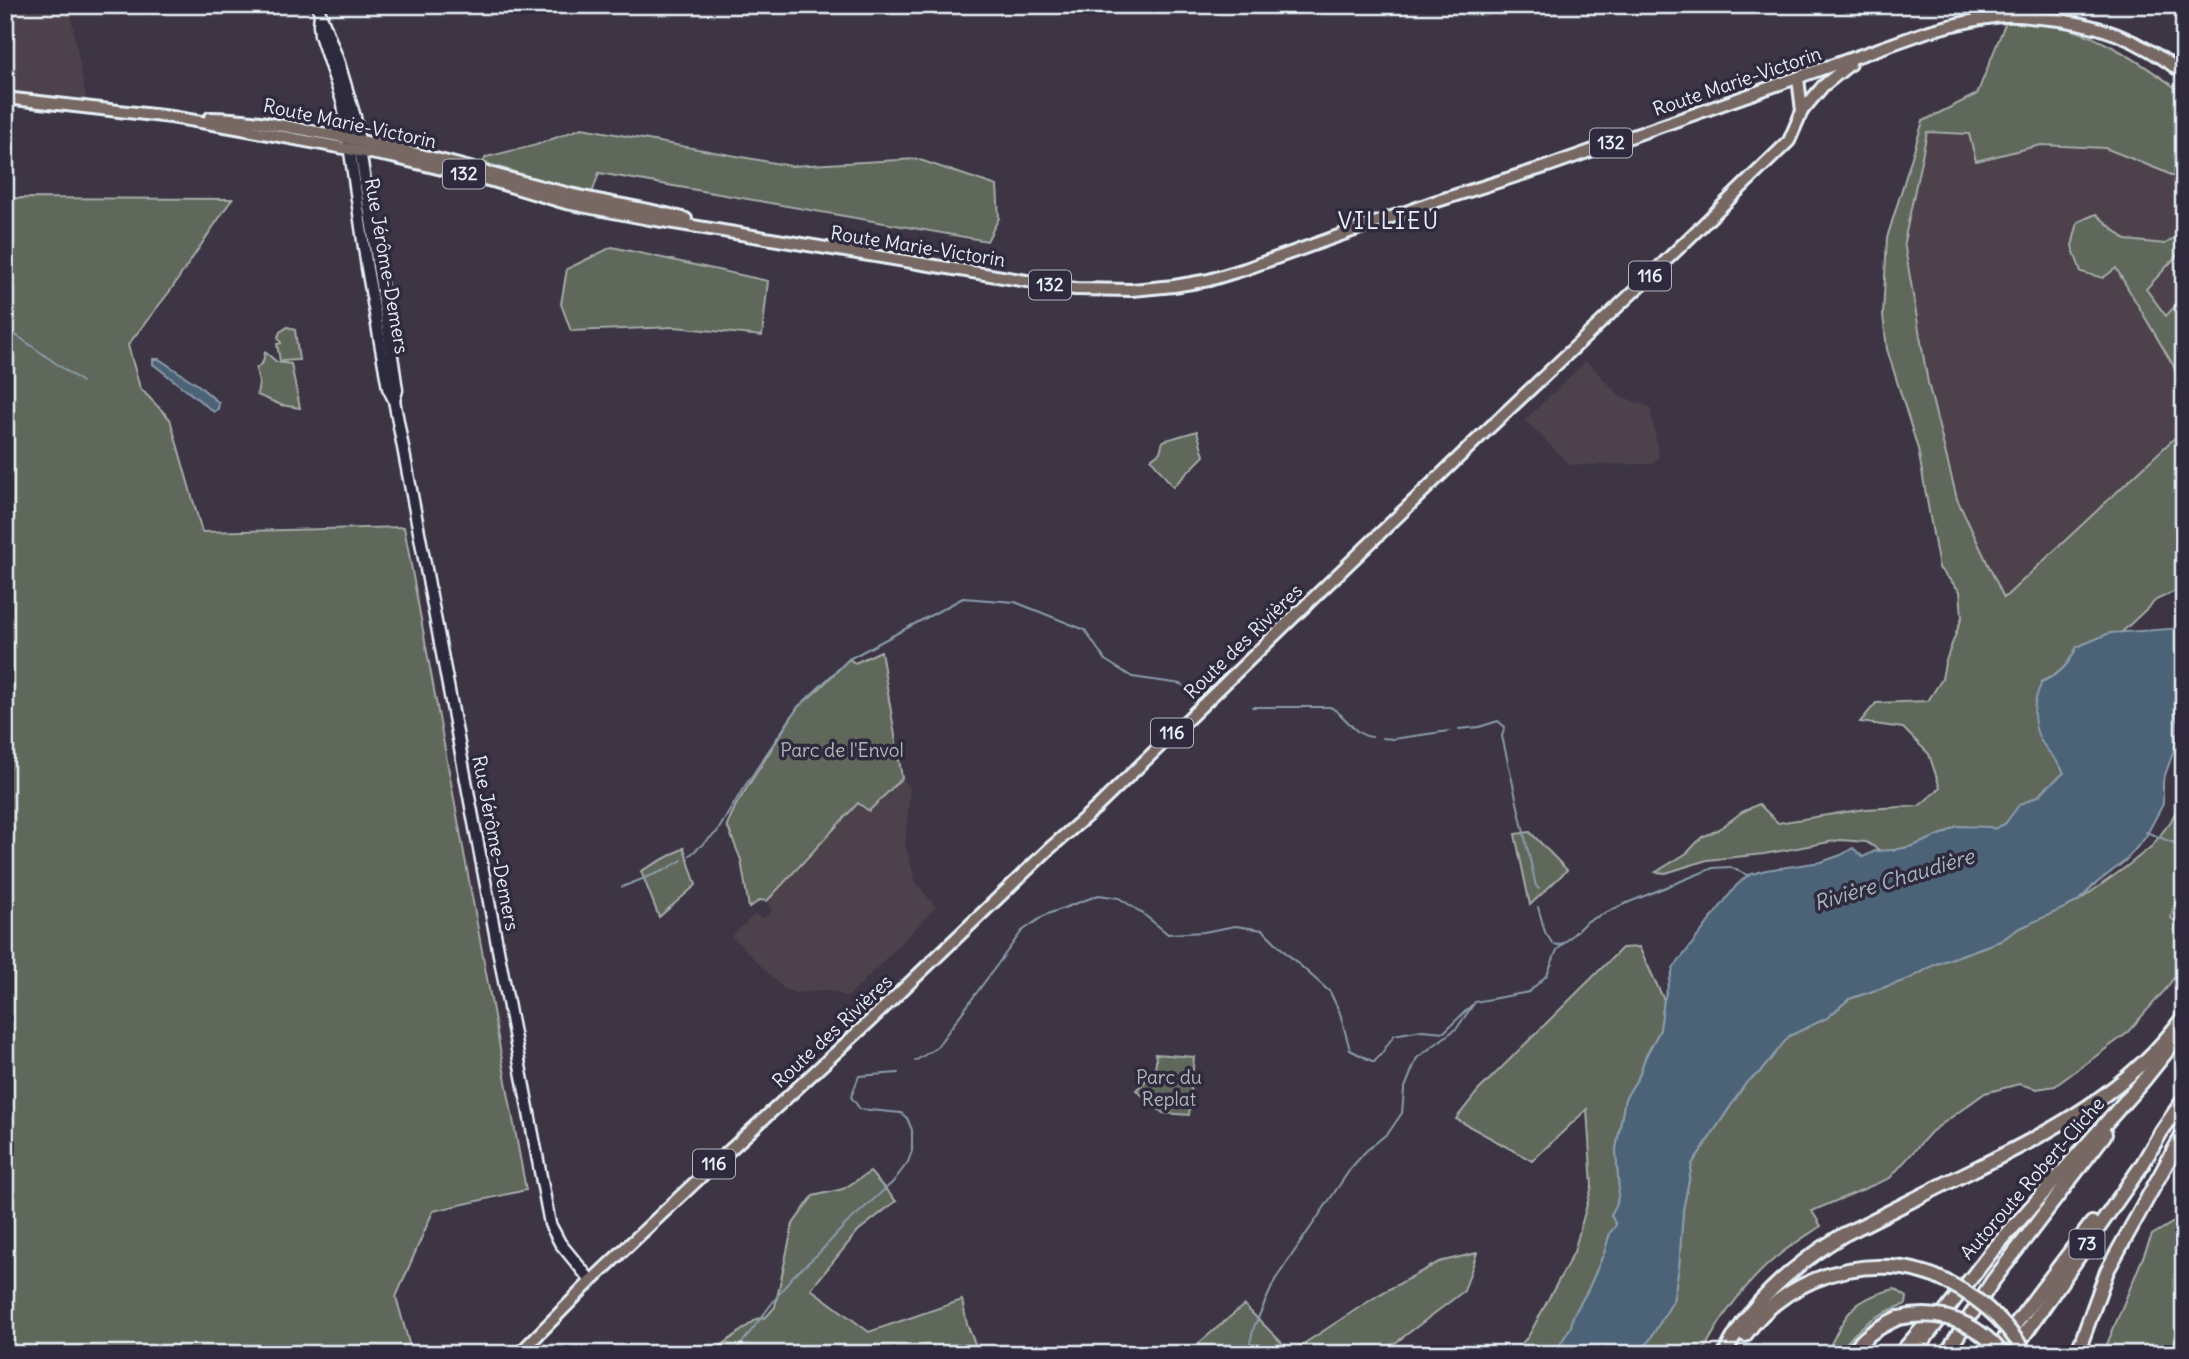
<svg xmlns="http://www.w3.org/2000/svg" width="2189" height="1359" font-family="Delius,sans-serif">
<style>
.built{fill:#4d424c}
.green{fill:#5f675a;stroke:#a4aca9;stroke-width:2}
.water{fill:#4c6277;stroke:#8a9bab;stroke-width:2}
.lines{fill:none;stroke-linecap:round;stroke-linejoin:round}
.stream{stroke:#8a9bab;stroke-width:2}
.secondary-casing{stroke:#e8f1f8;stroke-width:15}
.primary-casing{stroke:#e8f1f8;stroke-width:16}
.highway-casing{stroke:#e8f1f8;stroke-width:18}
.secondary{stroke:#2f2a3d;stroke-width:10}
.primary{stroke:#776864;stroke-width:10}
.highway{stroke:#776864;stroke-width:12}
.highway-bridge-casing{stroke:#e8f1f8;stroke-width:18;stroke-linecap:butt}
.highway-bridge{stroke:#776864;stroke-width:12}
.labels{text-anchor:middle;stroke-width:7;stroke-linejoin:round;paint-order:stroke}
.shield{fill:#2f2a3d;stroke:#b0b5c0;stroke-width:2}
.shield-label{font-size:18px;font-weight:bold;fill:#e8f1f8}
.street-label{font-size:19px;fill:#e8f1f8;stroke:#2f2a3d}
.park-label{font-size:19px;fill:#b1bab9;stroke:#2f2a3d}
.water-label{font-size:21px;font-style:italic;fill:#aab8c4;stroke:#2f2a3d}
.quarter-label{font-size:23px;letter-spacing:2px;fill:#e8f1f8;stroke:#2f2a3d}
</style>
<rect width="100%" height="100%" fill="#3d3544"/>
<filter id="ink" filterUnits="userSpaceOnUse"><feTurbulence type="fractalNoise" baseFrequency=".0143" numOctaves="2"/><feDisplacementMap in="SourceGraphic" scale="14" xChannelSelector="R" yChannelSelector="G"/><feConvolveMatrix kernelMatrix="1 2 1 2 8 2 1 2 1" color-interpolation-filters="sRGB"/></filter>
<g filter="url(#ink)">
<g class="built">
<path d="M5 5H69L87 104 5 93Z"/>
<path d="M1927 132 1970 134 1976 161 2041 145 2105 148 2165 172 2184 182V232L2165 244 2126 240 2096 214 2103 278 2116 268 2173 365 2184 393V429L2003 598 1957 499 1928 383 1904 242Z"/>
<path d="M2184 248V296L2166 316 2146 289Z"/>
<path d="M1586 361 1620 396 1650 407 1659 456 1652 464 1570 465 1525 420Z"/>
<path d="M902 778 910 787 905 845 916 883 936 907 847 998 837 992 827 990 795 993 783 988 732 936 755 914 762 918 769 915 772 909 767 901 859 802 869 810Z"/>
</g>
<g class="green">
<path d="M2007 19C2018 20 2029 20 2040 22 2094 30 2141 62 2184 94V182L2165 172 2105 148 2041 145 1976 161 1969 134 1927 132 1904 242 1928 383 1957 499 2004 598 2184 429V587L2156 600 2121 633H2110L2077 647C2067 667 2062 672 2041 682V741L2058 761 2064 773 2045 789 2040 795 2019 806 2005 824 1994 829 1957 826 1945 833 1913 846 1894 850 1881 851 1866 842 1840 840 1764 854 1707 860 1666 873 1656 872 1687 853 1702 837 1718 830 1742 812 1759 804 1778 823 1865 809 1919 806 1940 788 1929 754 1903 728 1860 722 1876 703 1928 701 1942 679 1945 663 1962 617 1960 591 1939 568 1918 449 1887 349 1883 315 1887 238 1923 121 1977 94Z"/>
<path d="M582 128 791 166 917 159 997 186 999 218 987 241 599 173 591 196 483 162 486 157 536 145Z"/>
<path d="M5 198 232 199 170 291 128 345 140 388 170 419 202 532 404 527 526 1190 433 1211 396 1297 412 1354H5Z"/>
<path d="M2096 214 2126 240 2165 244 2184 232V248L2146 289 2166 316 2184 296V393L2173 365 2116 268 2103 278 2081 272 2072 246 2078 222Z"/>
<path d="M612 247 768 281 762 336 675 327 571 331 561 304 567 269Z"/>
<path d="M288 327 295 330 299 360 280 361 277 344 281 343 278 337 280 332Z"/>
<path d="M265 352 277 362 291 364 300 408 281 405 257 395 259 383 256 369 263 362Z"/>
<path d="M1197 431 1204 456 1173 487 1151 459 1160 452 1163 441Z"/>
<path d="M881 651 902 778 869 811 858 803 767 901 760 900 749 908 741 860 727 825 736 805 798 707 819 689 849 659 855 663Z"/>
<path d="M2184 794V887L2178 891 2171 918 2184 929V963L2166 989 2126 1034 2055 1086 2037 1089 2019 1084 1985 1093 1931 1132 1890 1178 1812 1211 1821 1226C1809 1234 1796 1242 1784 1251 1750 1277 1721 1315 1702 1354H1641L1673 1301 1679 1267 1683 1210 1692 1164 1746 1083 1761 1071 1789 1036 1827 1018 1849 999 1909 979 1936 964 2000 941 2018 929 2077 902 2126 867 2152 846 2171 821Z"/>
<path d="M1530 832 1567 870 1530 905 1515 834Z"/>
<path d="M684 848 696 885 659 917 641 871Z"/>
<path d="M1639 947 1664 1000 1660 1030 1645 1058 1639 1076 1625 1099 1616 1150 1619 1189 1617 1204 1611 1215 1617 1225 1610 1233 1605 1251 1588 1290 1573 1316 1571 1327 1554 1354H1511L1528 1337 1574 1252 1592 1186 1587 1109 1532 1161 1456 1119 1478 1091 1622 948Z"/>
<path d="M1155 1054 1194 1057 1189 1115 1163 1113 1136 1090C1147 1079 1160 1071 1155 1054Z"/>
<path d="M870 1172 896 1201 858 1231 811 1289 869 1332 962 1300 967 1324 979 1354H710L757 1319 766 1317 775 1307 793 1224 813 1196 843 1189Z"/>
<path d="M2184 1216V1354H2103L2152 1235Z"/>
<path d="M1477 1253 1464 1291 1386 1350 1385 1354H1186L1244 1305 1291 1352 1380 1294 1439 1262Z"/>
<path d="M1895 1289 1907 1297 1906 1304C1872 1316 1860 1325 1837 1354H1826C1845 1316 1850 1299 1895 1289Z"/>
</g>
<g class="water">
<path d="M153 359H159L198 385 219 403 218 409 214 412 153 364Z"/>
<path d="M2184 628V689L2178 699 2176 744 2163 781V804L2145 838 2125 861 2093 886 2077 902 2018 929 2000 941 1936 964 1909 979 1849 999 1827 1018 1789 1036 1761 1071 1746 1083 1692 1164 1683 1210 1679 1267 1673 1301 1641 1354H1554L1571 1327 1573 1316 1588 1290 1605 1251 1610 1233 1616 1225 1611 1215 1617 1204 1619 1189 1616 1150 1625 1099 1639 1076 1645 1058 1660 1030 1664 1000 1673 969 1736 886 1748 875 1766 870 1821 862 1841 855 1853 848 1863 857 1875 851 1894 850 1913 846 1945 833 1957 826 1990 827 1994 829 2005 824 2019 805 2040 795 2045 789 2064 773C2058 760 2048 753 2041 741 2030 721 2033 701 2042 682 2062 672 2067 667 2077 647L2110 633Z"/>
</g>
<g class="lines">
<g class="stream">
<path d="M5 330 19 337 82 382"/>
<path d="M1252 707H1330C1347 715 1352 735 1372 737"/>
<path d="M1459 729 1479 727 1498 721 1505 727 1502 736 1536 886 1539 889"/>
<path d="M1382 738 1393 739 1449 731"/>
<path d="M2146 832 2184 847"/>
<path d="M690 855 717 832 741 792 798 707 849 659 963 598 1015 602 1085 630 1105 660 1132 677 1181 684 1193 694"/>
<path d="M622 887 665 870 682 860"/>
<path d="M1538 907 1545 932 1553 944 1559 945 1563 943"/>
<path d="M915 1061 936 1048 1022 931 1045 915 1099 895 1119 898 1142 913 1168 934 1204 932 1235 926 1263 930 1285 952 1330 992 1340 1013 1350 1050 1374 1062 1382 1053 1394 1035 1422 1030 1444 1032 1472 1005"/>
<path d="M695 1354 706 1349 723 1354"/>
<path d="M732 1354 739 1347 792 1277 818 1254 845 1225 893 1182 908 1162 912 1151V1130L907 1118 901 1113 860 1109 851 1097 859 1076 898 1073"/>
<path d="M1247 1354 1254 1327 1275 1280 1351 1168 1366 1151 1389 1132 1402 1113 1404 1090 1417 1058 1457 1028 1475 1002 1529 992 1547 975 1557 950 1586 922 1622 905 1713 868 1730 867 1749 876"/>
</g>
<defs>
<g id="secondary">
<path d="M317 5 339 63 355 117 394 369 397 390 394 400"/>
<path d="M320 14 319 24 320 35 343 104 367 268 388 388 394 400 550 1224 560 1243 591 1281"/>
</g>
<g id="primary">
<path d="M5 98 171 117 231 127 392 157 496 182 566 203 644 218 1075 289 1132 290 1174 286 1209 280 1245 269 1431 203 1548 166 1929 31C1953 25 1978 18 2003 16 2015 15 2028 17 2040 18 2097 22 2139 39 2184 74"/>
<path d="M1802 111 1823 86 1850 64"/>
<path d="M210 118C244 118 278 125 311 131 397 146 481 172 566 193 606 203 647 208 686 219"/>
<path d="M519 1354 591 1281 705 1173 870 1021 1049 849 1096 808 1485 432 1646 280 1789 141 1802 111 1798 78"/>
</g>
<g id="highway">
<path d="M1745 1335C1781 1285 1841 1261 1903 1268 1913 1269 1924 1273 1934 1276"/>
<path d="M1725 1354C1749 1302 1795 1264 1843 1235 1886 1214 1928 1192 1971 1171 2050 1132 2132 1090 2184 1016"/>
<path d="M1851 1354C1863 1336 1879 1327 1898 1318"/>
<path d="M1900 1354 1926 1324"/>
<path d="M1913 1354 1992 1251 2144 1080 2184 1030"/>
<path d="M1946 1354 1992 1282 2105 1134"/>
<path d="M1993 1354 2092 1223"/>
<path d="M2011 1354 2142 1165 2161 1132 2184 1099"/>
<path d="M2077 1354 2107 1271 2184 1132"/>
</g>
</defs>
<use href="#secondary" class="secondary-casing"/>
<use href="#primary" class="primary-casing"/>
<use href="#highway" class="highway-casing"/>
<use href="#secondary" class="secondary"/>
<use href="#primary" class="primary"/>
<use href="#highway" class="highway"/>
<defs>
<g id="highway-bridge">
<path d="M1934 1276C1974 1293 2003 1317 2026 1354"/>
<path d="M1898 1318C1940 1309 1975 1321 2003 1354"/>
</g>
</defs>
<use href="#highway-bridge" class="highway-bridge-casing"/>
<use href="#highway-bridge" class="highway-bridge"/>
</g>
</g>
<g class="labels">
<g class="shield">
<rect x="1590" y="128.5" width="42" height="29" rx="5"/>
<rect x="443" y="159.5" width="42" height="29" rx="5"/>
<rect x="1629" y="261.5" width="42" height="29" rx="5"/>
<rect x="1029" y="270.5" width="42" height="29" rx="5"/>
<rect x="1151" y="718.5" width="42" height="29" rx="5"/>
<rect x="693" y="1149.5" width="42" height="29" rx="5"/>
<rect x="2069.5" y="1229.5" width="35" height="29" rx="5"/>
</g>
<g class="shield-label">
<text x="1611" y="149">132</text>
<text x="464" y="180">132</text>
<text x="1650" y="282">116</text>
<text x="1050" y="291">132</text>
<text x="1172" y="739">116</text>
<text x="714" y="1170">116</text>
<text x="2087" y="1250">73</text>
</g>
<g class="street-label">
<text transform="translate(1737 81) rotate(-19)" y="7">Route Marie-Victorin</text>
<text transform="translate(350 123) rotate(12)" y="7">Route Marie-Victorin</text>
<text transform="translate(918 246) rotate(9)" y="7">Route Marie-Victorin</text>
<text transform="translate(387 266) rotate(80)" y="7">Rue Jérôme-Demers</text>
<text transform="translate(1243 641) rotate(-44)" y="7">Route des Rivières</text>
<text transform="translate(496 843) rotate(79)" y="7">Rue Jérôme-Demers</text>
<text transform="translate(832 1031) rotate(-43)" y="7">Route des Rivières</text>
<text transform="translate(2032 1178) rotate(-49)" y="7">Autoroute Robert-Cliche</text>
</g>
<g class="park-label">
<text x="842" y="757">Parc de l'Envol</text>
<text x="1169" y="1084">Parc du<tspan x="1169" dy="22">Replat</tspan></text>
</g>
<g class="water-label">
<text transform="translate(1894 880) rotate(-17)" y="7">Rivière Chaudière</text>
</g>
<g class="quarter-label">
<text x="1389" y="229">VILLIEU</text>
</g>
</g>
<rect width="2189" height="1359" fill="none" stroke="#2f2a3d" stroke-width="28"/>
<rect x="14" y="14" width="2161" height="1331" fill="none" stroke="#e8f1f8" stroke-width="2.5" filter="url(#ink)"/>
</svg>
